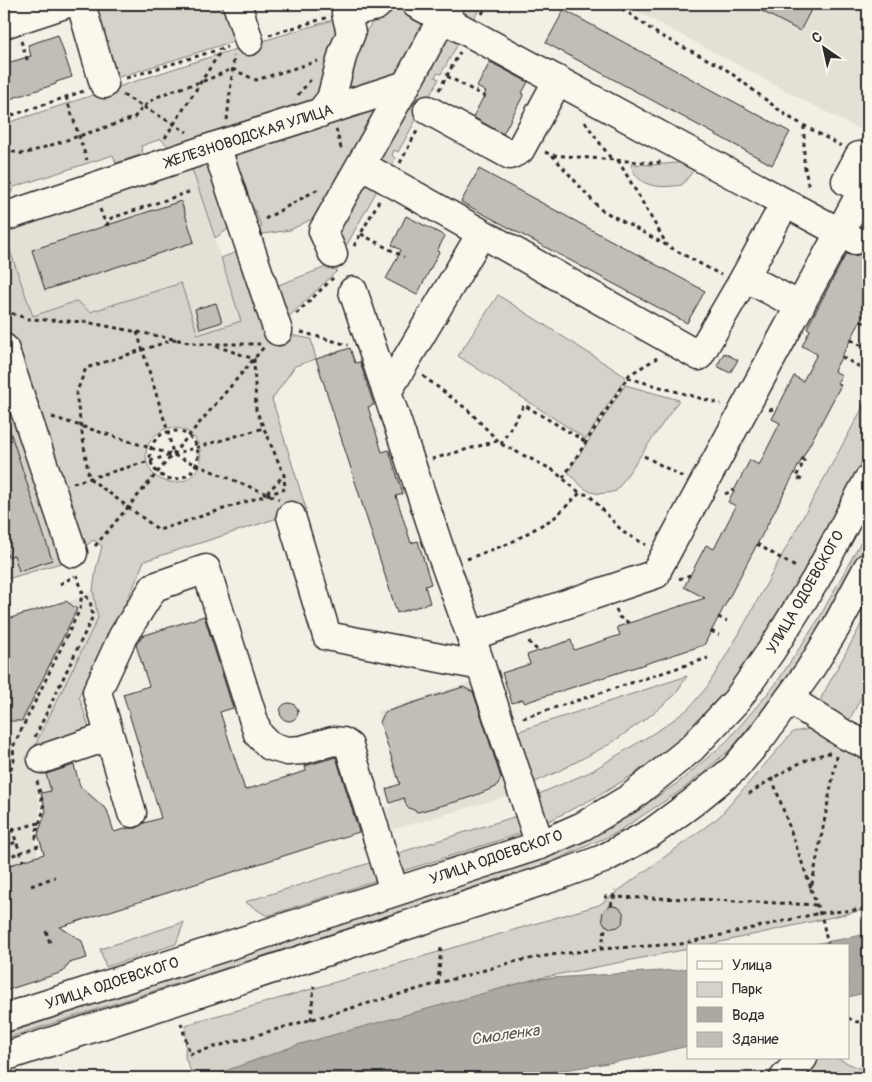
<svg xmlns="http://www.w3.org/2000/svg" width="872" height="1082" font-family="Pangolin,sans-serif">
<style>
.built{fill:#e4e0d6}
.green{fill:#d5d2c9;stroke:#807e7a;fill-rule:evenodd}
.water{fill:#aca9a2;stroke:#787772}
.building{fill:#c0beb6;stroke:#2b2b2b}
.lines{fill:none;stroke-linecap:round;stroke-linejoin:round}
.minor-casing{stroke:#2b2b2b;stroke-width:31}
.path{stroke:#2b2b2b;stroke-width:3;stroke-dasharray:4 4;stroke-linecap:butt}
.minor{stroke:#fbf7ec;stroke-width:28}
.labels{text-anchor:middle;stroke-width:4;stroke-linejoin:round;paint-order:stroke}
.street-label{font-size:15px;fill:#2b2b2b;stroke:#fbf7ec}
.water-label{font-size:16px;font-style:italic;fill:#585755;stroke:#fbf7ec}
</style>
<rect width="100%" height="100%" fill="#f3efe4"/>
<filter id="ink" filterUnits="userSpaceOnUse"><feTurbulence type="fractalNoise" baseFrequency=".02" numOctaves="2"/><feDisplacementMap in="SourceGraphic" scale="10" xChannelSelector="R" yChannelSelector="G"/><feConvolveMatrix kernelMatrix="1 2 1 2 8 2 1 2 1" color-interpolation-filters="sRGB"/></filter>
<g filter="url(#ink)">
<g class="built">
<path d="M623 4H868V124L864 132Z"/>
<path d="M191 166 241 322 198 335 181 283 90 312 77 301 33 316 4 234V228Z"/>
<path d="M93 590 98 618 35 746 39 749 51 791 37 795 41 808 33 834 39 856 8 866 4 853V620L83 597Z"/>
<path d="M481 679 518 793 392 830 386 808 391 807 392 803 404 798 377 712Z"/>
</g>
<g class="green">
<path d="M95 4H233L244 38 116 78Z"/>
<path d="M385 4C400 4 417 8 427 19L404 72 345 96 353 50Z"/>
<path d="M456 4H482L469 28Z"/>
<path d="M336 19 341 37 322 104 172 151 161 139 141 146 143 154 116 163 113 155 14 187 4 208V124L213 56Z"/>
<path d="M446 24 464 33 441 74 437 73 435 77 439 79 398 152 394 150 392 155 395 158 340 257 329 233Z"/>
<path d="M384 100 330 210 290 230 257 235 256 229 262 227 252 205 247 206 231 161 233 150Z"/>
<path d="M209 161 234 213 227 230 215 238 191 166Z"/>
<path d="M701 161 682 185C661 188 637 189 631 164L652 165Z"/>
<path d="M4 234 33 316 77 301 90 312 181 283 198 335 241 321 221 258 247 248 275 332 311 339 316 359 295 366 272 399 306 509 144 561 133 588 79 696 90 731 39 749 35 746 38 739 98 618 93 590 96 569 102 546 93 540 82 550 77 551 4 333ZM168 428C213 425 209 487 170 482 162 481 155 477 151 471 139 453 150 434 168 428Z"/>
<path d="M334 264 337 271 280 325 268 289Z"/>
<path d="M498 295 626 377 586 439 458 356Z"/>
<path d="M4 367 64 562 4 580Z"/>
<path d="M625 385 679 400 616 491C591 498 584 490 568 472Z"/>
<path d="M868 398V450L783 616 761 650 702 721 673 746 631 776 600 795 545 823 534 796 590 772 662 728 688 709 707 687 739 634Z"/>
<path d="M868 529V542L824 623 780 688 733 747 683 789 616 833 538 868 4 1039V1034L539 860 612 827 679 782 727 741 775 685 818 620Z"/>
<path d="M868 612V685L846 726 821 706V698Z"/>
<path d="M687 676 675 695 651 715 610 744 557 772 531 784 516 732Z"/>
<path d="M809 729 849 752 868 758V909L721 942 703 946H688V949L535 979 210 1077 194 1078 185 1058 186 1026 196 1022V1021L250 1007 599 905 719 817 793 732Z"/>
<path d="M520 815 525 832 400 872 392 855Z"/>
<path d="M376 861 380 879 267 916 245 902Z"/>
<path d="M184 922 176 944 106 967 100 949Z"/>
<path d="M821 1058H836L868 1072V1076L857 1078H799Z"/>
<path d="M649 1070 661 1078H612Z"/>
</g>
<g class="water">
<path d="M868 934V992L848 997V946H804Z"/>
<path d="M688 968V1046L633 1059 515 1078H206L297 1045 535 979 678 970Z"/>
</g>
<g class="building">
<path d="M748 4H814L800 31Z"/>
<path d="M564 10 790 132 772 165 546 43Z"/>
<path d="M58 35 72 77 56 82V84L10 99 4 79V64L31 56 28 45Z"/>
<path d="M490 62 528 82 522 93 524 94 503 134 473 117 486 92 477 87Z"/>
<path d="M479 169 705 291 687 323 461 202Z"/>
<path d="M181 201 194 242 45 290 32 250Z"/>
<path d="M406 216 445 236 437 251 439 252 417 295 386 279 401 250 392 245Z"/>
<path d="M868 246V307L834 371 842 375 837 383 841 385 704 645 524 703 523 699 512 703 502 673 530 664 527 655 571 640 574 650 620 635 617 627 705 598 684 587 706 545 714 549 736 506 728 502 750 460 759 465 780 423 772 419 794 376 803 381 817 354 802 346 810 330 807 328 846 254 854 256 862 254Z"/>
<path d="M216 303 222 322 200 329 195 309Z"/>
<path d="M350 348 355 363 360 362 374 405 368 407 382 452 389 450 403 494 396 496 411 543 418 541 431 584 425 586 430 603 397 613 316 359Z"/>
<path d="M724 353 738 360 730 373 717 366Z"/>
<path d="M4 422H7L52 560 19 571 14 555 8 557 4 545Z"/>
<path d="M66 601 77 609 22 721H4V620Z"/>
<path d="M204 616 233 708 220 712 245 790 306 771 305 766 336 757 359 832 60 927 82 941 87 958 69 963 63 972 4 991V867L44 854 38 834 46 811 41 793 51 791 46 774 74 765 80 786 107 810 114 832 128 828H137L144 823 161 818 123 694 149 686 136 645 142 636Z"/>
<path d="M463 687 473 692 479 709 501 778 496 787 466 799 418 812 407 807 404 798 390 803 386 789 400 784 380 722 385 712Z"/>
<circle cx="289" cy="712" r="9"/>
<circle cx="613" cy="917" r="11"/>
</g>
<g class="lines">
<defs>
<g id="minor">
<path d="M81 4 104 84"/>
<path d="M237 4 249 41"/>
<path d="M416 4 854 240"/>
<path d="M4 24 65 4"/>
<path d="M428 110 510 155 520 150 558 80"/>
<path d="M320 113 331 99 343 53 351 33 346 13 376 6 378 4"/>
<path d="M216 146 278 331"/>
<path d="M859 156 846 181 862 190"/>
<path d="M361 165 699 356 745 277 800 306"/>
<path d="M4 217 225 143 406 85 450 4"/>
<path d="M333 254 323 231 406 85"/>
<path d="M745 277 785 203"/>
<path d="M353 291 442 556 471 636 540 845"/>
<path d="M4 348 73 553"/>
<path d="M387 392 481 234"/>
<path d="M291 516 327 636 481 666"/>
<path d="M471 636 656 574 658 568 868 180"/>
<path d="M789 699 847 736 868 745"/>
<path d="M42 759 109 736"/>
<path d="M132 813 97 692 123 636 154 587 206 569 258 734 270 746 287 751 302 750 333 741 343 742 349 746 394 891"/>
<path d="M4 1018 540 845 583 826 630 798 692 748 737 700 771 651 816 579 868 480"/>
<path d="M4 1057 557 876 603 859 651 833 692 803 735 768 762 736 809 671 836 627 868 567"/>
<path d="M784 1078 803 1058"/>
</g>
</defs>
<use href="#minor" class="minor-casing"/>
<g class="path">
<path d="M616 4 659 35 723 67 787 116 841 146"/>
<path d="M482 14 487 4"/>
<path d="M269 35 326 18"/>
<path d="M21 41 28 62"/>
<path d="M447 76 489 99"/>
<path d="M126 78 227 47"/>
<path d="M439 90 460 52"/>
<path d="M123 95 187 132"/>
<path d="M298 95 311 79"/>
<path d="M66 97 87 160"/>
<path d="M4 112 5 118 4 126"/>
<path d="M4 118 84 91"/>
<path d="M227 120 234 56"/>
<path d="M585 122 612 160"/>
<path d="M804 126V163L809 189"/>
<path d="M336 129 342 152"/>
<path d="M165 138 222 49"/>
<path d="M4 150 24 154 134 118C153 92 175 91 203 81 213 78 222 73 232 69L256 80 318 61"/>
<path d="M545 152 552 155 600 209 721 275"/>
<path d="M553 155 652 163 661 162"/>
<path d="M618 160 667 245"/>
<path d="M400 163 418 129"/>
<path d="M4 178 11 185"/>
<path d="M100 209 106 225"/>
<path d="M265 219 320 188"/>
<path d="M107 226 109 219 189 192"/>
<path d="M361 234 404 257"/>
<path d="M354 246 379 201"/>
<path d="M4 311 29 319 86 322 199 344H260"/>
<path d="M296 314 333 278"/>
<path d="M861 321 868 325"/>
<path d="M137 332 168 432 173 454"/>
<path d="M301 332 348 345"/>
<path d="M176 339 86 368 76 394 89 478 159 530 285 489"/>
<path d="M851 340 868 349"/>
<path d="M216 346 254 359 256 410 284 475 285 489"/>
<path d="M842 357 862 368"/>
<path d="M423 376 468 410 501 444 553 470 580 493"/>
<path d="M628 378 721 404"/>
<path d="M769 410 778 408"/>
<path d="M52 417 173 455 279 499"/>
<circle cx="174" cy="455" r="24"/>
<path d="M501 444 524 405 586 442"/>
<path d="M644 456 683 477"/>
<path d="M432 459 497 441"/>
<path d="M801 459 804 461 796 477 802 480"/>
<path d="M563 478 629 375 657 358"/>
<path d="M73 483 264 428"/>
<path d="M267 493 283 476"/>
<path d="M725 494 734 490"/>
<path d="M757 544 797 568"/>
<path d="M95 546 264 347"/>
<path d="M467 559 510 543 554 518 580 493 589 495 623 532 646 545"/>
<path d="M679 579 690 575"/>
<path d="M60 584 75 576"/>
<path d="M616 609 619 617 629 623"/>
<path d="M718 617 727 621"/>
<path d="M711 631 719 635"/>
<path d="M529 641 531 645 539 651"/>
<path d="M864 707 868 710"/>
<path d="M523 718 708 658"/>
<path d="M35 737 93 616 90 601 82 591"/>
<path d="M772 778 811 888"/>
<path d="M37 781 44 809 36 833V838L39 837"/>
<path d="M4 784 14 761 13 747 80 609 82 591 77 575"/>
<path d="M749 794C769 780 806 756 830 753"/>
<path d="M4 806 23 861"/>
<path d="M12 830 39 823"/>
<path d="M4 847 16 842"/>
<path d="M5 858 41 845"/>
<path d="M31 886 55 877"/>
<path d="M604 897 696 899 817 905"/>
<path d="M611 906 615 890"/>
<path d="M46 931 51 946"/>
<path d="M828 946 823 922 811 889 837 756"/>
<path d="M601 949 606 925"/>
<path d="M438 984 441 947"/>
<path d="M848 1018 857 1022 868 1020"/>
<path d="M311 1020 314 986"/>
<path d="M181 1023 190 1054 513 962 551 955 601 949 681 944 820 913 868 909"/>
</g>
<use href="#minor" class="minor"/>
</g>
</g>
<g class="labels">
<g class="street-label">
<text transform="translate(249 136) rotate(-18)" y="5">ЖЕЛЕЗНОВОДСКАЯ УЛИЦА</text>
<text transform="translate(805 592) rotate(-60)" y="5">УЛИЦА ОДОЕВСКОГО</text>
<text transform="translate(496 857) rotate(-19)" y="5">УЛИЦА ОДОЕВСКОГО</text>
<text transform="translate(112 983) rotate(-18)" y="5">УЛИЦА ОДОЕВСКОГО</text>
</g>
<g class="water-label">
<text transform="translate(505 1034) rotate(-8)" y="6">Смоленка</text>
</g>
</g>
<rect width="872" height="1082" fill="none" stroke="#fbf7ec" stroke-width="20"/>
<rect x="10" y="10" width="852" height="1062" fill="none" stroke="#2b2b2b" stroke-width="2" filter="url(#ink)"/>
<rect x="687" y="944" width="162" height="115" fill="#fbf7ec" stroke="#a8a59f"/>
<rect x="697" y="961" width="25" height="8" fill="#fbf7ec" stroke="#a8a59f"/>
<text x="732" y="970" font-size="15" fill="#2b2b2b">Улица</text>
<rect x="697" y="982" width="25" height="15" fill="#d5d2c9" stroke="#a8a59f"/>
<text x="732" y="994" font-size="15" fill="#2b2b2b">Парк</text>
<rect x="697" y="1007" width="25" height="15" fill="#aca9a2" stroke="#a8a59f"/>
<text x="732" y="1020" font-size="15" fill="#2b2b2b">Вода</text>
<rect x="697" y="1032" width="25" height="15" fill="#c0beb6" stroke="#a8a59f"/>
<text x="732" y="1044" font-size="15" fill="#2b2b2b">Здание</text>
<g transform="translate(824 48) rotate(326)" stroke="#fbf7ec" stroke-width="4" paint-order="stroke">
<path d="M0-4L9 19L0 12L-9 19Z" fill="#2b2b2b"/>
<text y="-8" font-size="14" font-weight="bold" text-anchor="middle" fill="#2b2b2b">С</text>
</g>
</svg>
